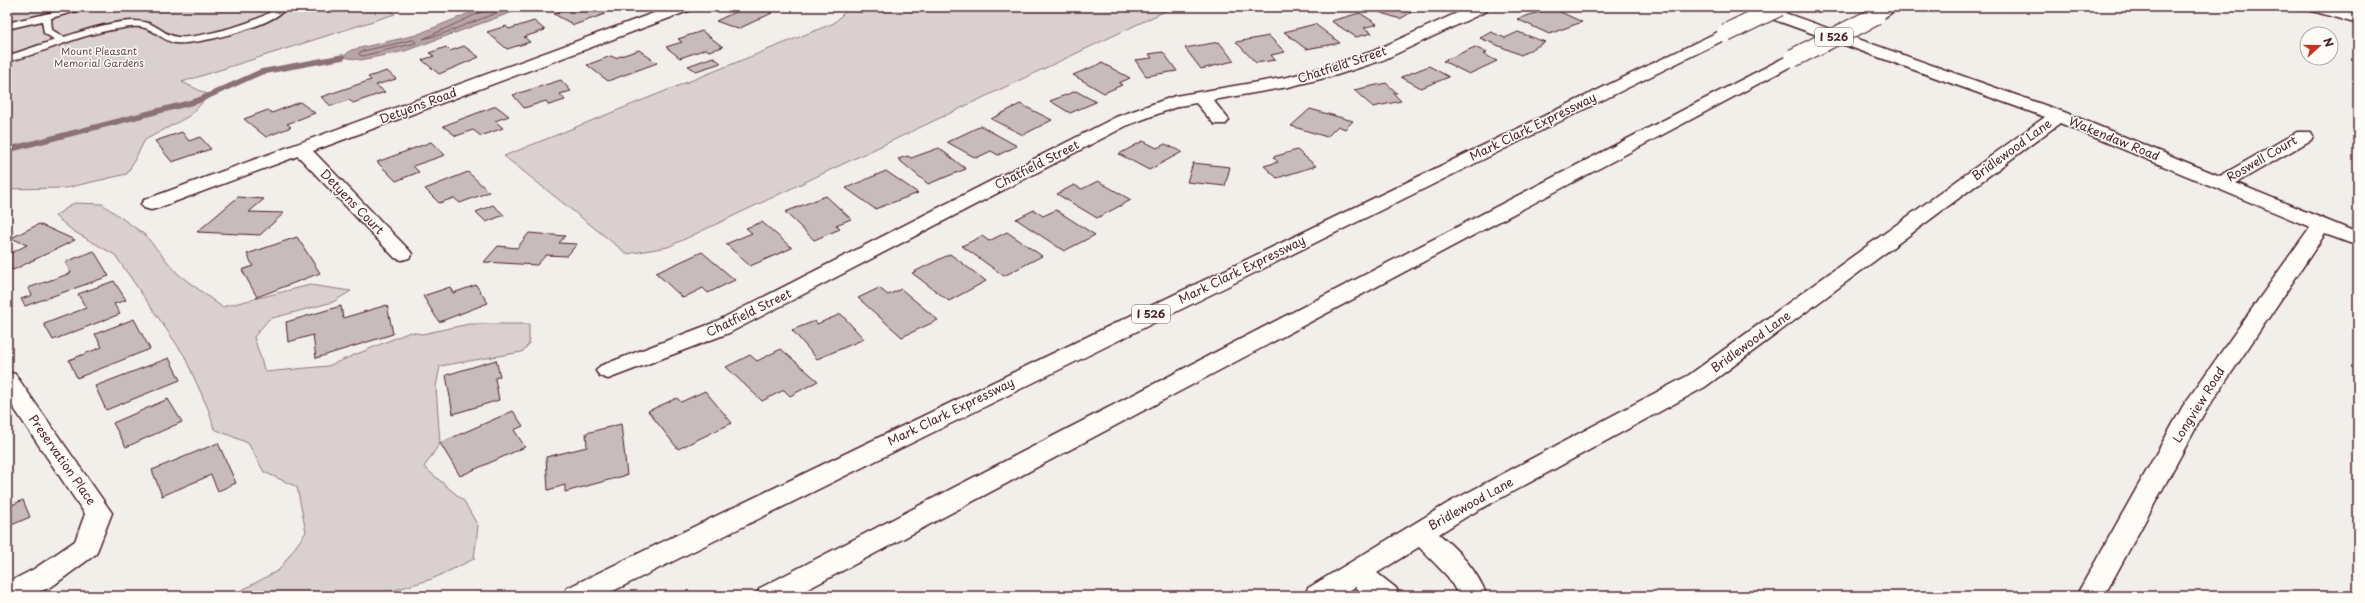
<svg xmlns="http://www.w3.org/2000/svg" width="2365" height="603" font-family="'Playpen Sans',sans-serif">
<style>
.green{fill:#d9d0cf;stroke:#92787d}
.water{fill:#b7a5a6;stroke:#8b6f75}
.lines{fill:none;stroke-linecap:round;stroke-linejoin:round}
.shore{stroke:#76555c;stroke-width:1}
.stream{stroke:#8b6f75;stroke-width:5.5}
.building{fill:#c8bbbb;stroke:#4a1f2b}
.lane-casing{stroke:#4a1f2b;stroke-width:3}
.street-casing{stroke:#4a1f2b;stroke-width:3}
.highway-casing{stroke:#4a1f2b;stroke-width:3}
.lane{fill:#fdfcf7;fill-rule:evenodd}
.street{fill:#fdfcf7;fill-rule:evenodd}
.highway{fill:#fdfcf7;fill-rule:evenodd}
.highway-bridge-casing{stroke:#4a1f2b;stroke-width:20;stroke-linecap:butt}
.highway-bridge{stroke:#fdfcf7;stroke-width:18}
.labels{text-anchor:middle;stroke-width:3;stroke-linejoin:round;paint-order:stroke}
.far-park-label{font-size:10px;fill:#6e4b54;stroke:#fdfcf7}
.shield{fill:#fdfcf7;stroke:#806168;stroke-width:1}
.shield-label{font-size:11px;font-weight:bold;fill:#4a1f2b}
.street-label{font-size:12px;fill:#4a1f2b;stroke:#fdfcf7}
</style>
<rect width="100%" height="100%" fill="#f2efeb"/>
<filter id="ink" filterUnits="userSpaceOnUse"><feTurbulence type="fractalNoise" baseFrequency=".025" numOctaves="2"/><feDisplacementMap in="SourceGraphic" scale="8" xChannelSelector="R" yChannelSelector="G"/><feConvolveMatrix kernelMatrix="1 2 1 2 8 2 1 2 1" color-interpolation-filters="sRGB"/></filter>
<g filter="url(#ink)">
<g class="green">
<path d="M7 7H384L395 14 182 82 209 95 191 115 145 140 127 174 66 188 7 189Z"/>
<path d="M850 7H1174L668 247 627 254 504 156 834 23Z"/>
<path d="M74 203 102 204 144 234 178 274 222 307 310 285 351 291 333 302 269 319 254 337 265 372 328 366 410 332 422 334 469 324H529V344L522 352 440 366 436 387 440 443 424 467 464 501 478 526 474 559 432 579 375 596H231L279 570 306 532 297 487 264 472 248 443 214 429 209 411 184 355 115 255 73 231 55 216Z"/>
</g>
<path class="water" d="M484 7H520L510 13 405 51 361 60 343 57 351 50 416 35Z"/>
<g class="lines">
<g class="shore">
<path d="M484 7 481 12 423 39 442 34 512 7"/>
<path d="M414 40 416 43 362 56 359 54 360 52Z"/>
</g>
<path class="stream" d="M7 150 197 101 261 72 343 57"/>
</g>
<g class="building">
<path d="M574 7H593L605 14 574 25 554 14Z"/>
<path d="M746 7H757L772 13 738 29 716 21Z"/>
<path d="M1378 7H1407L1415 10 1400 19 1373 10Z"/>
<path d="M1552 8 1582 22 1549 34 1517 19Z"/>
<path d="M1360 13 1377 24 1364 28 1372 33 1356 37 1331 21Z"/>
<path d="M534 21 545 30 524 37 530 42 507 49 487 32 506 26 509 29Z"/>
<path d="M1315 24 1340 43 1306 49 1284 32Z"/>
<path d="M702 31 723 47 709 51 706 49 680 58 666 47 682 42 678 39Z"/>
<path d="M1491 32 1505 38 1518 32 1545 42 1521 55 1480 38Z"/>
<path d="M1269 36 1285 52 1271 55 1275 60 1256 63 1236 42Z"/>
<path d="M1219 42 1234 61 1201 69 1185 48Z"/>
<path d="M464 46 479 57 439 74 422 60 434 56 429 53 446 47 450 51Z"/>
<path d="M1475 47 1487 53 1483 54 1497 61 1469 74 1443 61Z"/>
<path d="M639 50 657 63 608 81 587 65 611 56 615 58Z"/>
<path d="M1163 52 1177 71 1146 76 1135 60 1152 58 1149 54Z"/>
<path d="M713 57 721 63 696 71 688 66Z"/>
<path d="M1102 63 1130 78 1119 83 1122 85 1104 93 1073 75Z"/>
<path d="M1429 66 1449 77 1421 88 1401 77Z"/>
<path d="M387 71 396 79 376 85 385 92 353 103 349 100 331 106 321 97 371 80 368 77Z"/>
<path d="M561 80 571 91 560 94 565 100 549 105 546 101 524 108 513 95Z"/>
<path d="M1386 83 1397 93H1393L1401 101 1373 107 1354 90Z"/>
<path d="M1076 91 1096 102 1070 113 1050 101Z"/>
<path d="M300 102 315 113 287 124 291 127 266 137 244 119 268 110 272 113Z"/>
<path d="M1020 104 1052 120 1023 135 991 119Z"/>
<path d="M496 106 509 116 495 121 503 128 481 136 473 130 456 136 443 126Z"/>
<path d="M1310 109 1353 121 1345 129 1338 126 1327 137 1291 126Z"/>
<path d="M981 126 1017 146 998 155 991 151 976 158 947 142Z"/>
<path d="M182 132 189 141 200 137 211 149 172 162 155 141Z"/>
<path d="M1143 141 1157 148 1165 144 1182 152 1149 170 1119 154Z"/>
<path d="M431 142 445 155 413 166 419 172 396 181 377 162Z"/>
<path d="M939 148 966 169 928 184 898 159 908 156 911 158Z"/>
<path d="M1297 150 1316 166 1277 178 1264 166 1278 162 1273 157Z"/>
<path d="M1193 163 1230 167 1225 186 1187 182Z"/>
<path d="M886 171 918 193 875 209 846 188Z"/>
<path d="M468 172 489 192 460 203 454 198 439 203 425 189Z"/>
<path d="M1098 181 1131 200 1097 218 1057 194 1074 185 1082 189Z"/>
<path d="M826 196 851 219 836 225 840 229 814 240 785 212Z"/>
<path d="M238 197 264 199 249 212 284 213 260 235 197 232Z"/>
<path d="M493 205 504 215 486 222 476 212Z"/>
<path d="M1034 210 1043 216 1056 210 1095 235 1064 251 1016 219Z"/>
<path d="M762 222 792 248 750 266 726 244 752 233 746 228Z"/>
<path d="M39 224 75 240 13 270 7 267V255L27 245 11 238Z"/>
<path d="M1007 232 1042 256 1004 276 962 246 982 236 989 241Z"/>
<path d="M529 233 565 236 559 243 577 244 567 256 546 255 537 265 484 262 498 246 517 248Z"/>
<path d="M297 237 320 273 257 297 242 270 253 266 247 254Z"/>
<path d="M94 251 109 276 25 306 21 299 32 295 28 288 71 273 65 262Z"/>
<path d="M702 252 735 280 708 293 703 288 683 298 656 273Z"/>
<path d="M950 254 986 281 949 301 912 273Z"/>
<path d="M114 281 126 300 114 304 120 314 53 340 44 324 86 308 78 294Z"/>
<path d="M476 285 488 303 439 322 423 296 450 287 453 293Z"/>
<path d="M879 288 888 295 901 289 938 320 902 337 858 298Z"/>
<path d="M387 305 393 334 316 358 313 335 288 342 286 322 341 306 343 318Z"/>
<path d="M841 314 864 339 817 359 792 330 815 321 817 324Z"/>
<path d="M134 319 150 349 77 378 69 360 102 347 95 334Z"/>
<path d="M781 349 818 381 790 396 784 390 762 401 726 367 750 355 757 361Z"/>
<path d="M169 358 180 380 106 410 95 386Z"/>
<path d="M496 360 500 376 495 378 499 400 453 414 446 375Z"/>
<path d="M705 391 732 423 678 449 648 411 677 398 681 402Z"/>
<path d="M168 399 182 422 126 447 113 423Z"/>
<path d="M513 411 523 426 514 430 525 447 460 476 440 443Z"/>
<path d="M621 424 627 475 565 492V485L548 490 546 457 587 447 586 433Z"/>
<path d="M218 443 236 483 218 491 211 475 162 496 152 470Z"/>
<path d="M23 500 30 517 7 527V507Z"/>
</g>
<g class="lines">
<defs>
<path id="lane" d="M75 7H92L51 18 52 30 64 37C86 30 109 22 132 21 157 20 161 35 178 37 193 40 271 20 274 7H284V10C271 26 196 46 175 43 164 41 158 33 148 29 139 25 127 27 118 29 80 34 44 53 7 62V56L55 40 44 33 42 21 7 29V23Z"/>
<g id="street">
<path d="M670 7H693L691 10 313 151 409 250 412 254 409 258 402 260 395 258 298 156 158 208 151 210 144 208 141 204 144 200Z"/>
<path d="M1470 7H1491L1489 10 1383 60 1337 75 1288 87 1213 100 1229 120 1226 124H1214L1196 103 1179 106 1128 125 729 333 616 376 608 379 600 376 596 371 600 366 713 323 1116 117 1175 96 1288 77 1325 67 1371 52Z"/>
<path d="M1745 7H1768L2064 112 2220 176 2297 132H2311L2313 136 2311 140 2236 183 2358 233V246L2325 234 2203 415 2104 596H2076L2183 406 2310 227 2060 123 1705 387 1466 517 1439 534C1460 552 1477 570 1487 596H1459L1448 577 1419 547 1377 573 1396 588 1400 596H1367L1355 587 1341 596H1304L1308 588 1448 503 1689 375 2045 117 1747 10Z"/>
<path d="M2307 7H2332L2358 14V24L2309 10Z"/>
<path d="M7 372 15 374 112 513 96 554 54 585 32 596H7V583L34 569 75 541 85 514 7 398Z"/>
</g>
<g id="highway">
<path d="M1881 7H1900L1882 19H1870L1868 16Z"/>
<path d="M1726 28 1732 30 1734 33 1732 36 603 596H563L567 588Z"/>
<path d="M1793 53 1799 54 1801 58 1799 62 795 596H756L760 588Z"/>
</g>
</defs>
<use href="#lane" class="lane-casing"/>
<use href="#street" class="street-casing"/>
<use href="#highway" class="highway-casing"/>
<use href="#lane" class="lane"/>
<use href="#street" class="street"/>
<use href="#highway" class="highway"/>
<defs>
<g id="highway-bridge">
<path d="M1726 33 1779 7"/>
<path d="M1793 58 1876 16"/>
</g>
</defs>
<use href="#highway-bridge" class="highway-bridge-casing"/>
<use href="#highway-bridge" class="highway-bridge"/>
</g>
</g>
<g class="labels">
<g class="far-park-label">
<text x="99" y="55">Mount Pleasant<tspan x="99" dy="12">Memorial Gardens</tspan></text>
</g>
<g class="shield">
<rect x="1815" y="28" width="38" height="18" rx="3"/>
<rect x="1132" y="305" width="38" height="18" rx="3"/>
</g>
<g class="shield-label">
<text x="1834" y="41">I 526</text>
<text x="1151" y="318">I 526</text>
</g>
<g class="street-label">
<text transform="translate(1342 65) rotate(-18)" y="4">Chatfield Street</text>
<text transform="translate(418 106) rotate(-20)" y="4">Detyens Road</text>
<text transform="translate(1533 127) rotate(-26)" y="4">Mark Clark Expressway</text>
<text transform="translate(2114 139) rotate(22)" y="4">Wakendaw Road</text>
<text transform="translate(2012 150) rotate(-36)" y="4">Bridlewood Lane</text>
<text transform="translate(2262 159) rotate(-30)" y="4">Roswell Court</text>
<text transform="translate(1037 165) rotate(-27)" y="4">Chatfield Street</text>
<text transform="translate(352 202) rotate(46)" y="4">Detyens Court</text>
<text transform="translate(1242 270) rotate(-26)" y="4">Mark Clark Expressway</text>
<text transform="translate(749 313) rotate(-26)" y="4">Chatfield Street</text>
<text transform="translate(1751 342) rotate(-36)" y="4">Bridlewood Lane</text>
<text transform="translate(2199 405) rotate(-58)" y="4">Longview Road</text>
<text transform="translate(951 412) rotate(-26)" y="4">Mark Clark Expressway</text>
<text transform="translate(62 460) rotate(55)" y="4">Preservation Place</text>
<text transform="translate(1471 504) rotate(-29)" y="4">Bridlewood Lane</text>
</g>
</g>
<rect width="2365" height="603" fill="none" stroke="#fdfcf7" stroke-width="24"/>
<rect x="12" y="12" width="2341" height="579" fill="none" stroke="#4a1f2b" stroke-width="1.5" filter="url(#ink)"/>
<g transform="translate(2319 46) rotate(69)"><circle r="19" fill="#fdfcf7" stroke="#b5a4a5"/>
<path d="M0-3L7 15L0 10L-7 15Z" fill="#c8321e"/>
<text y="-6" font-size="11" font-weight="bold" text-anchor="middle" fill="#4a1f2b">N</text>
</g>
</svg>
